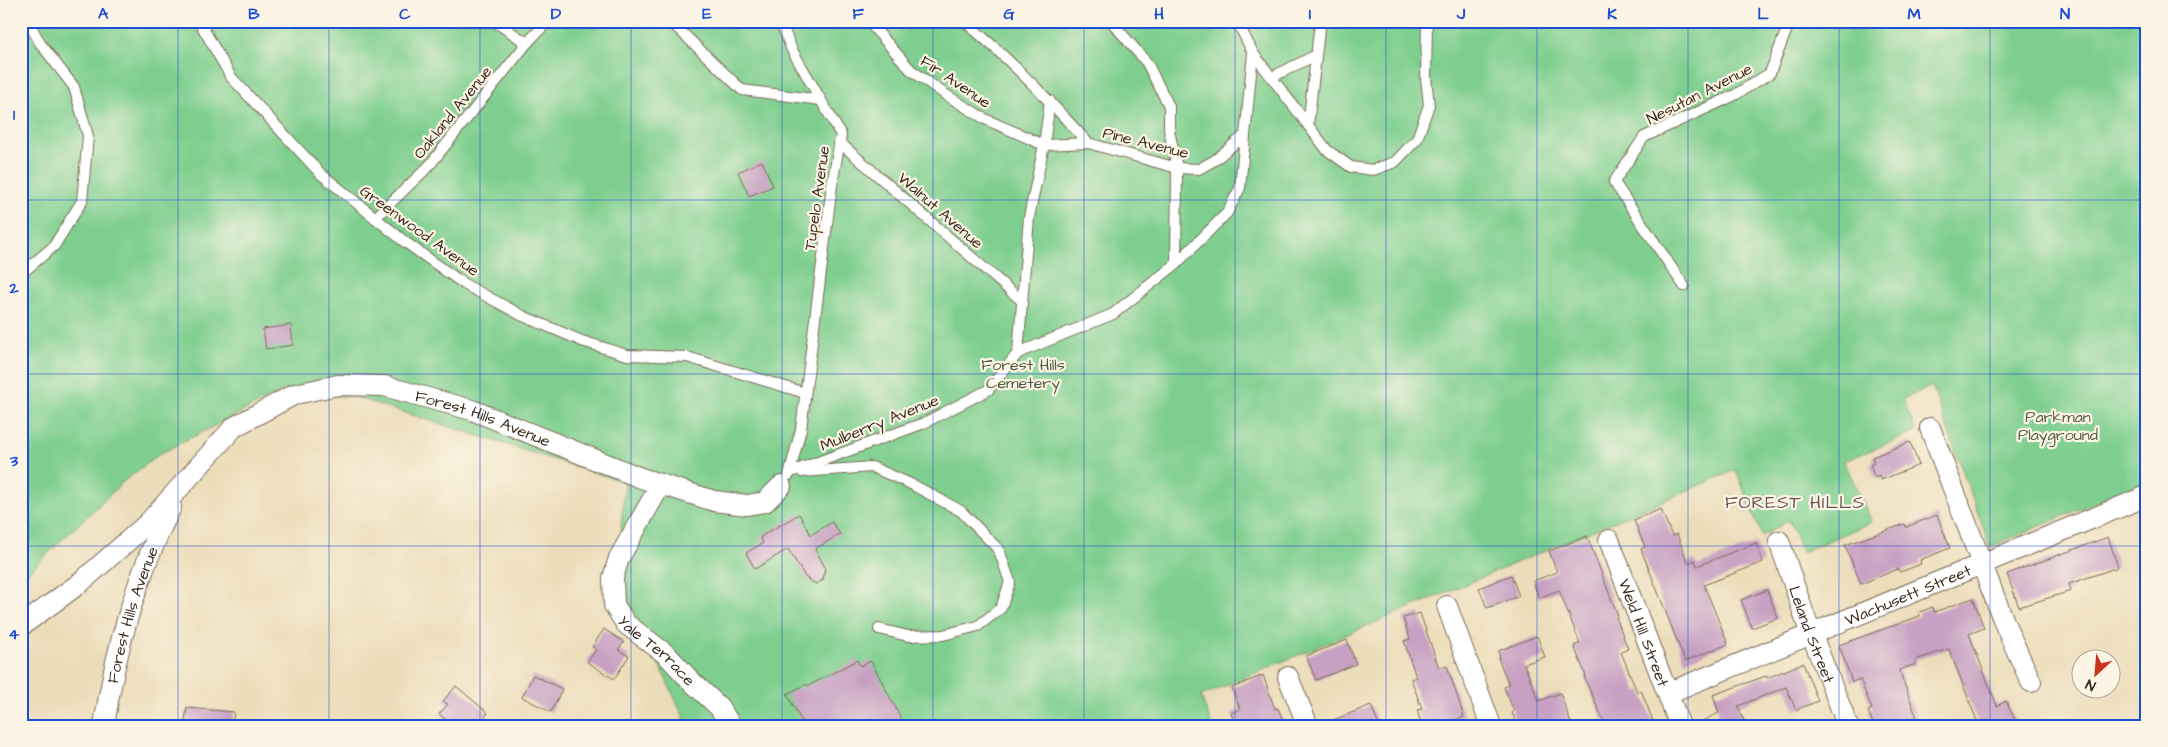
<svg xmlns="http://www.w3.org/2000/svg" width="2168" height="747" font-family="'Architects Daughter',sans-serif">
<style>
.green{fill:#7ecf8f;stroke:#5c7c56}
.building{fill:#c7a0c3}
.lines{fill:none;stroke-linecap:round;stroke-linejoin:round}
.lane-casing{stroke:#796955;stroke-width:12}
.street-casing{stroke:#796955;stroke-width:22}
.lane{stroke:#fff;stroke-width:10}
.street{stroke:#fff;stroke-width:20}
.grid{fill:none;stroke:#1d4ed8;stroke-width:1;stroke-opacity:0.55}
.labels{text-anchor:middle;stroke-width:4.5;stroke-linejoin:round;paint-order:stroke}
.street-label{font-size:16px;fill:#3b2a1e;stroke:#fcf5e5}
.park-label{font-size:16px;fill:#4f5c40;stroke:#fcf5e5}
.neighbourhood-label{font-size:18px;letter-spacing:1px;fill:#6c5358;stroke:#fcf5e5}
.neatline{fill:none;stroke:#1d4ed8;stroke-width:2}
.grid-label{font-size:16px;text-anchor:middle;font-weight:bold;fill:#1d4ed8}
</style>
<rect width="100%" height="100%" fill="#fcf5e5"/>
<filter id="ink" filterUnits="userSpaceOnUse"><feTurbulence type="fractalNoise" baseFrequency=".02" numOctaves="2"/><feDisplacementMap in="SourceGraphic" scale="10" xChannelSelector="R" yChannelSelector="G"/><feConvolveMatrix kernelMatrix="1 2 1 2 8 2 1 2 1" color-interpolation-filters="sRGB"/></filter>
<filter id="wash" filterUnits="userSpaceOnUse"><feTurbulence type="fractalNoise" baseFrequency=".0096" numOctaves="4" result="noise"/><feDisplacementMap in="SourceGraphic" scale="20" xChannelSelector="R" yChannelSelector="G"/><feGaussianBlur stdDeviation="1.12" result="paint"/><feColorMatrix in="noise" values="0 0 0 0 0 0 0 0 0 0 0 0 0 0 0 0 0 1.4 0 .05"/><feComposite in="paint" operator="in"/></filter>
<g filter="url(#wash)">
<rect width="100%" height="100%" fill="#ecddba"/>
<path class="green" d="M21 21H2147V481L1990 547 1932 386 1903 399 1916 432 1844 461 1872 522 1802 552 1789 520 1762 536 1736 470 1201 696 1212 726H688L617 576 625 482 355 397 283 391 161 453 124 481 21 579Z"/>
<g id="blocks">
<g class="building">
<path d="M762 161 773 186 749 196 738 172Z"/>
<path d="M291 325 293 345 266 349 263 329Z"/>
<path d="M1910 442 1919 465 1881 480 1879 476 1875 478 1870 465 1874 463 1872 457Z"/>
<path d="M1661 509 1672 536 1677 534 1688 563 1695 560 1697 566 1756 543 1763 562 1704 585 1728 644 1685 661 1641 549 1645 547 1634 520Z"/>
<path d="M799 514 811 535 832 522 840 534 815 549 825 567 823 580 816 584 806 578 788 549 755 569 746 553 763 543 760 537Z"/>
<path d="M1937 515 1950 548 1920 560 1921 564 1900 572 1898 569 1861 584 1845 545 1905 524 1906 527Z"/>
<path d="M1587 536 1618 616 1616 617 1628 649 1621 652 1637 692 1641 690 1655 726H1606L1584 677 1586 676 1574 646 1580 643 1559 590 1539 598 1533 581 1557 572 1549 551Z"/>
<path d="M2108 537 2118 567 2069 584 2071 591 2019 607 2007 574Z"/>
<path d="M1511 575 1519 596 1487 608 1479 588Z"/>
<path d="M1767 590 1778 618 1752 628 1741 600Z"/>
<path d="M1973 598 1984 628 1969 634 1997 706 2006 701 2018 726H1979L1949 649 1915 660 1916 664 1899 670 1920 726H1874L1868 711 1872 709 1860 679 1852 682 1839 645 1920 616 1919 612 1933 607 1934 612Z"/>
<path d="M1420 613 1439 668 1447 666 1464 717 1439 726H1422L1417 710 1422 709 1411 679 1416 677 1404 641 1410 639 1403 618Z"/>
<path d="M604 629 624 642 618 650 629 656 614 679 587 662 596 649 592 647Z"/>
<path d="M1537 636 1545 657 1524 664 1539 701 1560 693 1572 726H1517L1512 712 1514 711 1504 687 1509 685 1498 658 1500 657 1498 651Z"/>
<path d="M1347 640 1356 664 1316 680 1306 656Z"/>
<path d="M857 660 860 666 871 661 905 726H804L787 694 807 684 808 686Z"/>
<path d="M1803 663 1818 701 1796 710 1786 687 1738 706 1746 726H1692L1719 713 1713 695 1766 676 1767 678Z"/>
<path d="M533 675 562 689 551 712 522 697Z"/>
<path d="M1263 675 1275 709 1278 708 1285 726H1236L1231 713 1240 709 1232 688Z"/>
<path d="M456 686 488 713 478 726H454L439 714 448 704 443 701Z"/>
<path d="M1371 705 1379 726H1321V725Z"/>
<path d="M187 708 234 712 232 726H184Z"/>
</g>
</g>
</g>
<g filter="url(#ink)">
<use href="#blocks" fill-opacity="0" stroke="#796955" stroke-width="1"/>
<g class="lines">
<defs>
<g id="lane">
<path d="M199 21 231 77 321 174 405 242 464 284 523 316 582 341 627 355 687 357 805 393"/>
<path d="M494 21 527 43"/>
<path d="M670 21 742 90 821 100"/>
<path d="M780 21 792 50 841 135 832 185 801 429 789 475"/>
<path d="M868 21 911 70 943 93 985 119 1044 145 1088 143 1177 168 1199 169 1215 160 1245 135"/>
<path d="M964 21C1009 58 1049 100 1088 143"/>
<path d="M1111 21 1147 63 1169 106V130L1177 168 1176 264"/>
<path d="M1237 21 1253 53 1327 150 1351 167 1373 170 1395 162 1417 139 1429 105 1426 78 1427 21"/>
<path d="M1272 77 1316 55"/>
<path d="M1308 125 1319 31 1322 21"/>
<path d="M839 142 1022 301"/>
<path d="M375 218 429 166 527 43 548 21"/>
<path d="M21 274 54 246 82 201 88 136 74 87 40 43 28 21"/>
<path d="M1684 286 1614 182 1644 137 1735 95 1770 73 1790 21"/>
<path d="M1018 353 1029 217 1044 145 1050 101"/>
<path d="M791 472 924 423 988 390 1018 353 1113 314 1176 264 1227 213 1240 188 1253 53"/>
<path d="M802 472 872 467 913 485 961 511 999 550 1010 582 1001 608 978 626 943 635 908 636 879 629"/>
</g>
<g id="street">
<path d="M1930 428 2006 627 2031 682"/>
<path id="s1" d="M661 484 619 558 613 578 614 605 626 624 667 655 690 680 719 707 731 726"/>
<path id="s2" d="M1609 540 1680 726"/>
<path id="s3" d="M1779 541 1807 623 1848 726"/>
<path d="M1447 606 1491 726"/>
<path id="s4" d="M21 626 80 583 148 523 234 427 295 394 338 385 384 386 472 410 641 478 714 501 747 505 765 502 781 486"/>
<path d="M1288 677 1308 726"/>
<path id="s5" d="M1668 693 2147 496"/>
<path id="s6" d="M104 726C115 651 137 575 171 507"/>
</g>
</defs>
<use href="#lane" class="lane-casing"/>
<use href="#street" class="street-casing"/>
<use href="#lane" class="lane"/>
<use href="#street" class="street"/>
</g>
</g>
<path class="grid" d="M178 21V726M329 21V726M480 21V726M631 21V726M782 21V726M933 21V726M1084 21V726M1235 21V726M1386 21V726M1537 21V726M1688 21V726M1839 21V726M1990 21V726M21 200H2147M21 374H2147M21 546H2147"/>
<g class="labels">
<g class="street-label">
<text transform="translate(956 81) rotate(34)" y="6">Fir Avenue</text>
<text transform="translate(1699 93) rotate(-27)" y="6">Nesutan Avenue</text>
<text transform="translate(452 112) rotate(-51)" y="6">Oakland Avenue</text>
<text transform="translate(1146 142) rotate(14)" y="6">Pine Avenue</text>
<text transform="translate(816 198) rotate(-82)" y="6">Tupelo Avenue</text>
<text transform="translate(941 210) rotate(41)" y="6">Walnut Avenue</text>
<text transform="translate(420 230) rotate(36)" y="6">Greenwood Avenue</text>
<text dy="6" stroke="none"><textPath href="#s4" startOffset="556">Forest Hills Avenue</textPath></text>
<text transform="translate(879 422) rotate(-22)" y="6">Mulberry Avenue</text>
<text dy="6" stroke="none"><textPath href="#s5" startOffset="259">Wachusett Street</textPath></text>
<text dy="6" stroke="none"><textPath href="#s6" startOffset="115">Forest Hills Avenue</textPath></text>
<text dy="6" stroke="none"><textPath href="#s2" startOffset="99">Weld Hill Street</textPath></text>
<text dy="6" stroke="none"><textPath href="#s3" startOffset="99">Leland Street</textPath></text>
<text dy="6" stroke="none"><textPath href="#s1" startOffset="196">Yale Terrace</textPath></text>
</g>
<g class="park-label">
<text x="1023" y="370">Forest Hills<tspan x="1023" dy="18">Cemetery</tspan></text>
<text x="2058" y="422">Parkman<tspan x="2058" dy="18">Playground</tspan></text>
</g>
<g class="neighbourhood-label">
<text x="1795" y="508">FOREST HILLS</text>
</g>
</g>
<rect width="2168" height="747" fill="none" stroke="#fcf5e5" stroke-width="55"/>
<g transform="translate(2096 674) rotate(206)"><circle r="24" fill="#fcf5e5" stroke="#afa495"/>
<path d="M0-4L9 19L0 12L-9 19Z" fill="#c8321e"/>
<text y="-8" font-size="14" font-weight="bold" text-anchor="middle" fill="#3b2a1e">N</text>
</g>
<rect x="28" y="28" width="2112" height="692" class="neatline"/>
<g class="grid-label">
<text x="103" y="19">A</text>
<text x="254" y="19">B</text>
<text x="405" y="19">C</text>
<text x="556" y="19">D</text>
<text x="707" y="19">E</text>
<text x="858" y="19">F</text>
<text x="1009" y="19">G</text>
<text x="1159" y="19">H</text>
<text x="1310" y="19">I</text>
<text x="1461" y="19">J</text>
<text x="1612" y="19">K</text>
<text x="1763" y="19">L</text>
<text x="1914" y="19">M</text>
<text x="2065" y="19">N</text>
<text x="14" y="120">1</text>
<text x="14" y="293">2</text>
<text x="14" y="466">3</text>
<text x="14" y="639">4</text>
</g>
</svg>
